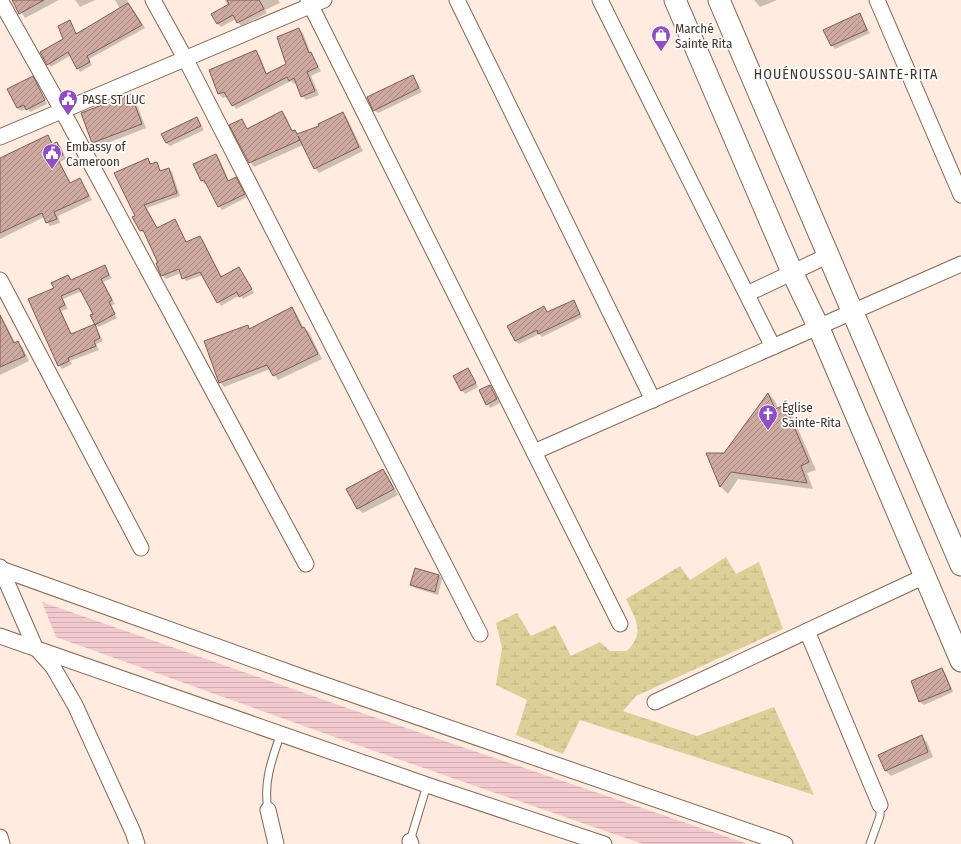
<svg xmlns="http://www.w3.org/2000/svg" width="961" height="844" font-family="'Fira Sans Condensed',sans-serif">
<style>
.wetland{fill:url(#wetland-marsh)}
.water{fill:url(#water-rules)}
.shadow{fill:#0003}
.building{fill:url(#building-hatch);stroke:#805e57}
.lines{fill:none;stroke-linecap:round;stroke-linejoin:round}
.lane-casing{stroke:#836754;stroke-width:9}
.street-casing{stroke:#836754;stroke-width:17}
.secondary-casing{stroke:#836754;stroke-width:23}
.lane{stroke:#fff;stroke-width:7}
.street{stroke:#fff;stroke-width:15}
.secondary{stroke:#fff;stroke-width:21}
.labels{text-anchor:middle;stroke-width:3.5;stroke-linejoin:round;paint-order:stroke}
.poi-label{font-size:13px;fill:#41342c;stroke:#fff;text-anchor:start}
.neighbourhood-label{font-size:14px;letter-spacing:1px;fill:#41342c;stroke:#fff}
</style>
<defs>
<pattern id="wetland-marsh" width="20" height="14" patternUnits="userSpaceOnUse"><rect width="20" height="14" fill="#dcd099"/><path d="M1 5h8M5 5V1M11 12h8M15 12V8" fill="none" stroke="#beb384"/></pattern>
<pattern id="water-rules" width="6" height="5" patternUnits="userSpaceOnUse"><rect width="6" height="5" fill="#f2c9cd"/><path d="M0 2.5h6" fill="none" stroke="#d1adb0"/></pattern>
<pattern id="building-hatch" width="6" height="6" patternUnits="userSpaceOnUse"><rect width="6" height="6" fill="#cea9a0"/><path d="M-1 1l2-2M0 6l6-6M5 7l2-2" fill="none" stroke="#a98a83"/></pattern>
</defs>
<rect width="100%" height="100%" fill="#ffebdf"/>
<path class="wetland" d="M726 557 736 574 759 562 783 629 636 696 623 711 697 736 774 707 814 795 580 720 563 754 516 735 527 700 496 685 502 648 496 623 517 613 531 636 555 625 571 656 600 642 610 651H627C646 632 635 619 626 599L680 566 690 580Z"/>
<path class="water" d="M42 602 353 710 748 844H643L343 740 56 637Z"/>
<g class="shadow">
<path d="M13 0H59L25 18Z"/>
<path d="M75 0H95L80 7Z"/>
<path d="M115 0H127L145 28 89 59 92 65 80 72 71 55 51 67 48 64 65 39 70 21 77 35 120 9Z"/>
<path d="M225 0H278L280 3 265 10 267 13 241 26 236 19 221 27 217 23 228 6Z"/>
<path d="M754 0H777L760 7Z"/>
<path d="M860 15 870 33 835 49 832 45Z"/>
<path d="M299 29 303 33 311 54 321 71 311 76 319 95 306 100 302 96 297 83 294 84 291 81 236 109 228 96 223 98 219 94 210 70 256 52 260 56 267 74 288 64Z"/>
<path d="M413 76 422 92 378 113 374 110Z"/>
<path d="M32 77 47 104 30 112 27 108 21 111 17 108Z"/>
<path d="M130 96 135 100 146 128 97 147 93 142Z"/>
<path d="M282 112 286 117 293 131 298 135 321 127 342 113 347 118 363 151 319 173 315 168 303 145 254 167 250 162 241 120 248 129Z"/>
<path d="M197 118 204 130 170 146 166 143 162 135Z"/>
<path d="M48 137 54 144 57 143 61 147 66 159 60 162 71 184 80 179 92 200 58 216 60 223 50 226 44 217 0 239V159Z"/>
<path d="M216 155 219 158 229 181 236 178 247 197 222 210 207 183 205 184 202 181Z"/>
<path d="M148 159 152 165 156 163 162 172 169 169 172 172 180 196 147 208 158 229 175 221 187 243 199 237 203 240 222 278 239 268 254 293 243 299 240 295 221 306 203 275 186 281 181 273 166 279 162 275 159 263 145 233 141 231 137 216Z"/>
<path d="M105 267 112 278 103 282 115 304 111 306 117 318 99 327 96 324 94 314 82 291 63 299 68 309 61 311 72 335 95 325 103 341 96 344 99 350 70 361 72 364 62 369 59 365 55 288 68 276 72 281Z"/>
<path d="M573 301 582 317 542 337 539 334 519 344 515 341 544 308 548 312Z"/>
<path d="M292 308 296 313 304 328 309 332 322 359 278 380 270 369 224 387 220 382 247 326 250 329Z"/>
<path d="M0 314 16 344 18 343 23 348 29 361 0 375Z"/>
<path d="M468 369 478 387 465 394 462 390Z"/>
<path d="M489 386 500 403 490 408 480 391Z"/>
<path d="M769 394 775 401 778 409 784 406 791 413 816 470 807 473 813 489 738 479 728 494 721 487 708 454H725Z"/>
<path d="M383 470 388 476 398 495 363 513 357 508Z"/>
<path d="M439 575 442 579 438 595 415 588 411 585Z"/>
<path d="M942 669 945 673 953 692 924 705 920 702 912 682Z"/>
<path d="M921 737 927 742 933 757 891 776 885 770Z"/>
</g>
<g class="building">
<path d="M12 0H44L19 14Z"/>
<path d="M227 0H259L264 9 237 23 233 15 217 24 211 14 229 4Z"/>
<path d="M128 3 142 25 87 56 90 62 77 69 68 52 47 65 40 52 63 39 58 26 70 20 76 34Z"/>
<path d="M860 13 867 30 831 46 823 30Z"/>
<path d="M299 28 309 53 311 52 318 67 307 72 315 91 301 97 294 78 289 81 287 77 232 106 224 92 218 94 209 70 256 50 266 74 286 64 277 37Z"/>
<path d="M413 75 419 88 373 111 367 97Z"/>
<path d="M33 76 45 100 26 110 24 105 17 108 7 89Z"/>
<path d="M131 94 142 124 92 143 81 113Z"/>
<path d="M282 111 292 131 295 130 297 134 319 126 318 124 343 112 359 147 314 169 298 136 300 140 249 163 229 125 242 119 247 129Z"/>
<path d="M197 117 201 126 166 143 161 134Z"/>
<path d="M48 135 52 144 57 142 63 155 57 158 70 183 80 178 89 196 54 212 57 219 46 223 42 213 0 233V158Z"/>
<path d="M216 154 228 181 236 177 245 194 218 207 204 180 201 181 193 164Z"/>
<path d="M148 158 150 164 157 162 160 171 169 168 177 193 144 205 157 228 175 219 186 242 200 236 221 277 239 267 252 289 239 297 237 292 217 303 200 272 182 279 179 269 161 276 156 263H158L143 230 140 231 132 217 135 216 114 173Z"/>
<path d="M105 265 109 275 101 279 112 300 109 302 115 314 95 325 90 315 93 314 79 288 61 296 65 305 59 308 71 334 95 324 100 338 94 341 96 346 68 358 69 361 58 366 28 299 54 288 51 283 68 275 71 280Z"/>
<path d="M574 300 580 314 538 334 537 330 515 341 507 326 544 306 547 312Z"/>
<path d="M292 307 302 328 304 327 318 354 273 376 267 365 219 383 204 341 248 325 249 329Z"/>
<path d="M0 315 14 343 18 341 25 356 0 367Z"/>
<path d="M468 368 476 383 461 391 453 376Z"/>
<path d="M490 385 497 399 486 405 479 390Z"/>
<path d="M768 393 775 409 785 405 809 462 801 466 807 483 731 472 720 487 706 453H724Z"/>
<path d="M383 469 394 489 357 509 346 489Z"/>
<path d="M415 568 439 575 435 592 410 585Z"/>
<path d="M942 668 951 689 919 702 911 681Z"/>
<path d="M922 735 928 752 885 771 878 755Z"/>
</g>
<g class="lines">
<defs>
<g id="lane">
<path d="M268 810C263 782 272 759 281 733"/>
<path d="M410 841 427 785"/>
<path d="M870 844 880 816V805"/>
</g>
<g id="street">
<path d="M0 0 62 110 306 564"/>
<path d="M153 0 186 60 480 634"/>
<path d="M308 0 620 624"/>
<path d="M457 0 653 400"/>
<path d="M600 0 773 347"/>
<path d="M877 0 961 195"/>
<path d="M0 137 324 0"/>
<path d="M0 280 141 548"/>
<path d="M747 294 829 255"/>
<path d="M534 452 961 264"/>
<path d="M0 567 35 647 53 667 75 705 133 832 137 844"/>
<path d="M1 569 305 678 785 844"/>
<path d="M807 631 880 805"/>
<path d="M0 636 427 785 604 844"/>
<path d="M655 702 925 576"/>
<path d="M268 810 276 844"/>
<path d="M0 837 2 844"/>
<path d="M410 841 411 844"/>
</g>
<g id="secondary">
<path d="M675 0 792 272 818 326 961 661"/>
<path d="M719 0 961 565"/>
</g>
</defs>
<use href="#lane" class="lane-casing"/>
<use href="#street" class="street-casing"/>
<use href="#secondary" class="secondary-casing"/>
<use href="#lane" class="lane"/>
<use href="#street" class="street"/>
<use href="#secondary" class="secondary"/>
</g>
<defs>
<symbol id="shop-pin" viewBox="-11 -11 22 30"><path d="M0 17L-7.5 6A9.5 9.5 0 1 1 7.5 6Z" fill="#904ec3" stroke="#fff"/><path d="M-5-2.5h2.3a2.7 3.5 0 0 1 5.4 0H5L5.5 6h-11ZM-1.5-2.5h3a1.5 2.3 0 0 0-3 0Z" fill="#fff"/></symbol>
<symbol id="civic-pin" viewBox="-11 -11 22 30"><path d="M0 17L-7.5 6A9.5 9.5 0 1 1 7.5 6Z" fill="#904ec3" stroke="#fff"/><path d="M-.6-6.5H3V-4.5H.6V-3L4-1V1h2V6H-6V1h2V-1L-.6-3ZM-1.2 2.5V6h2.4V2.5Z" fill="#fff"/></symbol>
<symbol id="church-pin" viewBox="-11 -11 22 30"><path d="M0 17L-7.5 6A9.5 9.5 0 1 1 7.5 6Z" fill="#904ec3" stroke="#fff"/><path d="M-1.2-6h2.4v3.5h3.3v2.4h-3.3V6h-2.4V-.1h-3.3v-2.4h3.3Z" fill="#fff"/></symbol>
</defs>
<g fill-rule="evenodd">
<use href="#shop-pin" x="650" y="24" width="22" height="30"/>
<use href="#civic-pin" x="57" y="88" width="22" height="30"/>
<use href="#civic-pin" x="41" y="142" width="22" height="30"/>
<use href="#church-pin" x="757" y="403" width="22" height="30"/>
</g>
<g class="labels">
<g class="poi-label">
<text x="675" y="33">Marché<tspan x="675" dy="15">Sainte Rita</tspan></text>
<text x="82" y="104">PASE ST LUC</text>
<text x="66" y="151">Embassy of<tspan x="66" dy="15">Cameroon</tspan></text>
<text x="782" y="412">Église<tspan x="782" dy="15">Sainte-Rita</tspan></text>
</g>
<g class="neighbourhood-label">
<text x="846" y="79">HOUÉNOUSSOU-SAINTE-RITA</text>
</g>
</g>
</svg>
